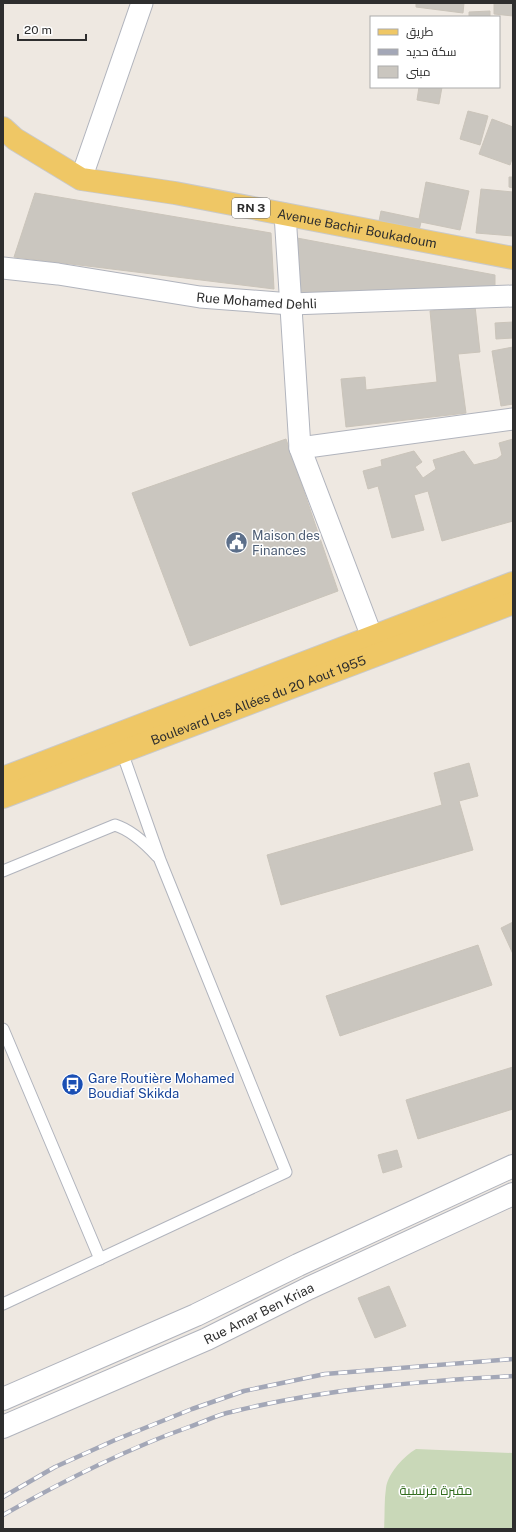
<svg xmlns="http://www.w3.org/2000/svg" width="516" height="1532" font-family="'Public Sans',Cairo,sans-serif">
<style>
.cemetery{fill:#c9d8b8}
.building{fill:#cac6bf;stroke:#cac4ba}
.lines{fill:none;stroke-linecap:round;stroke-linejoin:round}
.service-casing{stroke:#b1b4bd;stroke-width:13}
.minor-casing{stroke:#b1b4bd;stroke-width:23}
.secondary-casing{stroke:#b1b4bd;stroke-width:24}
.primary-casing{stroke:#c9c9c9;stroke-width:24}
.service{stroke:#fff;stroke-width:11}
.minor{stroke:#fff;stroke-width:21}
.secondary{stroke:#fff;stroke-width:22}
.primary{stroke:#efc765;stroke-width:22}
.rail-casing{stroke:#a3a7b7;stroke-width:4.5}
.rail{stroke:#fff;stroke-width:3;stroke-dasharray:9;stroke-linecap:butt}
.labels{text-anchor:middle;stroke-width:3;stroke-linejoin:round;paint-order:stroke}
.shield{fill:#fff;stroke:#6d6d6d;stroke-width:1}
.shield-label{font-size:12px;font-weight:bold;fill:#2e2e2e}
.street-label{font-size:13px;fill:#2e2e2e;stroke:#fff}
.service-label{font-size:13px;fill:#4e5e75;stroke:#fff;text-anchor:start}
.transit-label{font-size:13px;fill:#164399;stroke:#fff;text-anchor:start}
.park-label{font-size:13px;fill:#316c1d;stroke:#fff}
</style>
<rect width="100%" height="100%" fill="#eee8e1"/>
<path class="cemetery" d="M416 1449 513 1453V1529H384C385 1516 384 1501 386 1488 388 1473 404 1456 416 1449Z"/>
<g class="building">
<path d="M416 3H464L463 13 416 7Z"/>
<path d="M494 3H513V16L494 14Z"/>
<path d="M490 11V17H469V12Z"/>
<path d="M419 87H442L439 104 417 100Z"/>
<path d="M468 111 488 116 480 145 460 139Z"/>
<path d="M492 119 513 127V156L510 165 479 154Z"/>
<path d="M509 177H513V188L509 187Z"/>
<path d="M426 182 469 191 460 230 421 222 418 235 378 226 381 211 419 219Z"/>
<path d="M481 189 513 192V236L476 233Z"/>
<path d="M35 193 271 233 274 289 14 257Z"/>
<path d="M297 238 495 275V289L300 300Z"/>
<path d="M475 306 480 352 458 354 466 413 346 427 341 379 365 377 366 390 437 382 430 311Z"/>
<path d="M513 322V338L496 339 495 323Z"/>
<path d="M513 347V404L501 406 492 351Z"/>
<path d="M286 439 338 591 190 646 132 493Z"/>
<path d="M513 439V521L442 541 428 491 414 495 424 530 392 538 378 486 368 489 363 471 382 466 381 460 414 451 422 462 415 467 423 478 436 469 433 460 464 451 474 465 497 459 502 455 499 443Z"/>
<path d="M469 763 478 796 459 801 473 850 281 905 267 855 442 805 434 773Z"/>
<path d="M513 922V954L501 928Z"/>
<path d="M478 945 492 985 340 1036 326 996Z"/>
<path d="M513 1067V1109L418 1139 406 1100Z"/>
<path d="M397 1150 402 1167 383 1173 378 1155Z"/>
<path d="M389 1286 406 1326 375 1338 358 1298Z"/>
</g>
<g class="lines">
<defs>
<g id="service">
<path d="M3 871 115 825C131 830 146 844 157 856"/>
<path d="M3 1029 100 1259"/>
<path d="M3 1304 286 1172 160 860 122 752"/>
</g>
<g id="minor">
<path d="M81 179 142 3"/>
<path d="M285 214 300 448 372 637"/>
<path id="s1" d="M3 268 58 274 200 297 291 304 513 296"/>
<path d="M300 448 513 419"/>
</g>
<g id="secondary">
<path d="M3 1399 196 1315 298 1265 513 1166"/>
<path id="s2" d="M3 1427 207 1339 309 1288 513 1194"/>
</g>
<g id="primary">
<path id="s3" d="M3 128 15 139 81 179 175 193 513 258"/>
<path d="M3 778 513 583"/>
<path id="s4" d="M3 797 513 603"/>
</g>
</defs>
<use href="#service" class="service-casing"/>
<use href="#minor" class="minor-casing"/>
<use href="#secondary" class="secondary-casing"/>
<use href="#primary" class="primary-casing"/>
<use href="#service" class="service"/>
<use href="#minor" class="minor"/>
<use href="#secondary" class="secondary"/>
<use href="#primary" class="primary"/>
<defs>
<g id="rail">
<path d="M3 1497 55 1467 115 1440 192 1409 244 1391 325 1374 513 1359"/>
<path d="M3 1515C63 1481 124 1450 189 1427 203 1422 217 1415 231 1412 324 1389 419 1381 513 1376"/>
</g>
</defs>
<use href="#rail" class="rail-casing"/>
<use href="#rail" class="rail"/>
</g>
<defs>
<symbol id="civic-disc" viewBox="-11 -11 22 22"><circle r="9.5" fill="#5c6f8a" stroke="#fff"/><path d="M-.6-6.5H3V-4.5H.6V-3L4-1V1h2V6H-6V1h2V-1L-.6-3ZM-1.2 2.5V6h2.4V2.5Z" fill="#fff"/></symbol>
<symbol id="bus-disc" viewBox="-11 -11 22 22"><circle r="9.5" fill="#1a4fb4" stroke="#fff"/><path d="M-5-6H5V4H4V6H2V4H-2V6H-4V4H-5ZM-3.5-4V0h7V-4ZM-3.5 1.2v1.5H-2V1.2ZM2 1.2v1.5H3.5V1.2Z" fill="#fff"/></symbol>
</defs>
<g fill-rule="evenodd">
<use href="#civic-disc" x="224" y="530" width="25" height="25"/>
<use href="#bus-disc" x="60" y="1072" width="25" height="25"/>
</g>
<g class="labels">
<rect class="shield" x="232" y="198" width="38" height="20" rx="3"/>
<g class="shield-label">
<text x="251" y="212">RN 3</text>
</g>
<g class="street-label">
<text dy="5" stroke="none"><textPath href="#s3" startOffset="374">Avenue Bachir Boukadoum</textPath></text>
<text dy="5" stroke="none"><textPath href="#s1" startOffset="256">Rue Mohamed Dehli</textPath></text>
<text dy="5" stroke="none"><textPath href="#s4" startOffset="273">Boulevard Les Allées du 20 Aout 1955</textPath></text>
<text dy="5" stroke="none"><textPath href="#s2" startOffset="280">Rue Amar Ben Kriaa</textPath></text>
</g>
<g class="service-label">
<text x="252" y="540">Maison des<tspan x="252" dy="15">Finances</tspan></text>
</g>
<g class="transit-label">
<text x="88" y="1083">Gare Routière Mohamed<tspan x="88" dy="15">Boudiaf Skikda</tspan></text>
</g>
<g class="park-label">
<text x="436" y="1495">مقبرة فرنسية</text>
</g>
</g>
<rect width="516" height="1532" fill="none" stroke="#2e2e2e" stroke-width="8"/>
<rect x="370" y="16" width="130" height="72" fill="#ffffff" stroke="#ababab"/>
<rect x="378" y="29" width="20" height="6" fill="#efc765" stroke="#ababab"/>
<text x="406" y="36" font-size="12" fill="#2e2e2e">طريق</text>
<rect x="378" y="49" width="20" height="6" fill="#a3a7b7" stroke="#ababab"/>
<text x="406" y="56" font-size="12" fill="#2e2e2e">سكة حديد</text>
<rect x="378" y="66" width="20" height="12" fill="#cac6bf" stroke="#ababab"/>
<text x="406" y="76" font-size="12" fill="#2e2e2e">مبنى</text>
<path d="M18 34v6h68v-6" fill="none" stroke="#2e2e2e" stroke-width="2"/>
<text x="24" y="34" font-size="12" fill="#2e2e2e" stroke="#ffffff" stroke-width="3" paint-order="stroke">20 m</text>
</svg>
